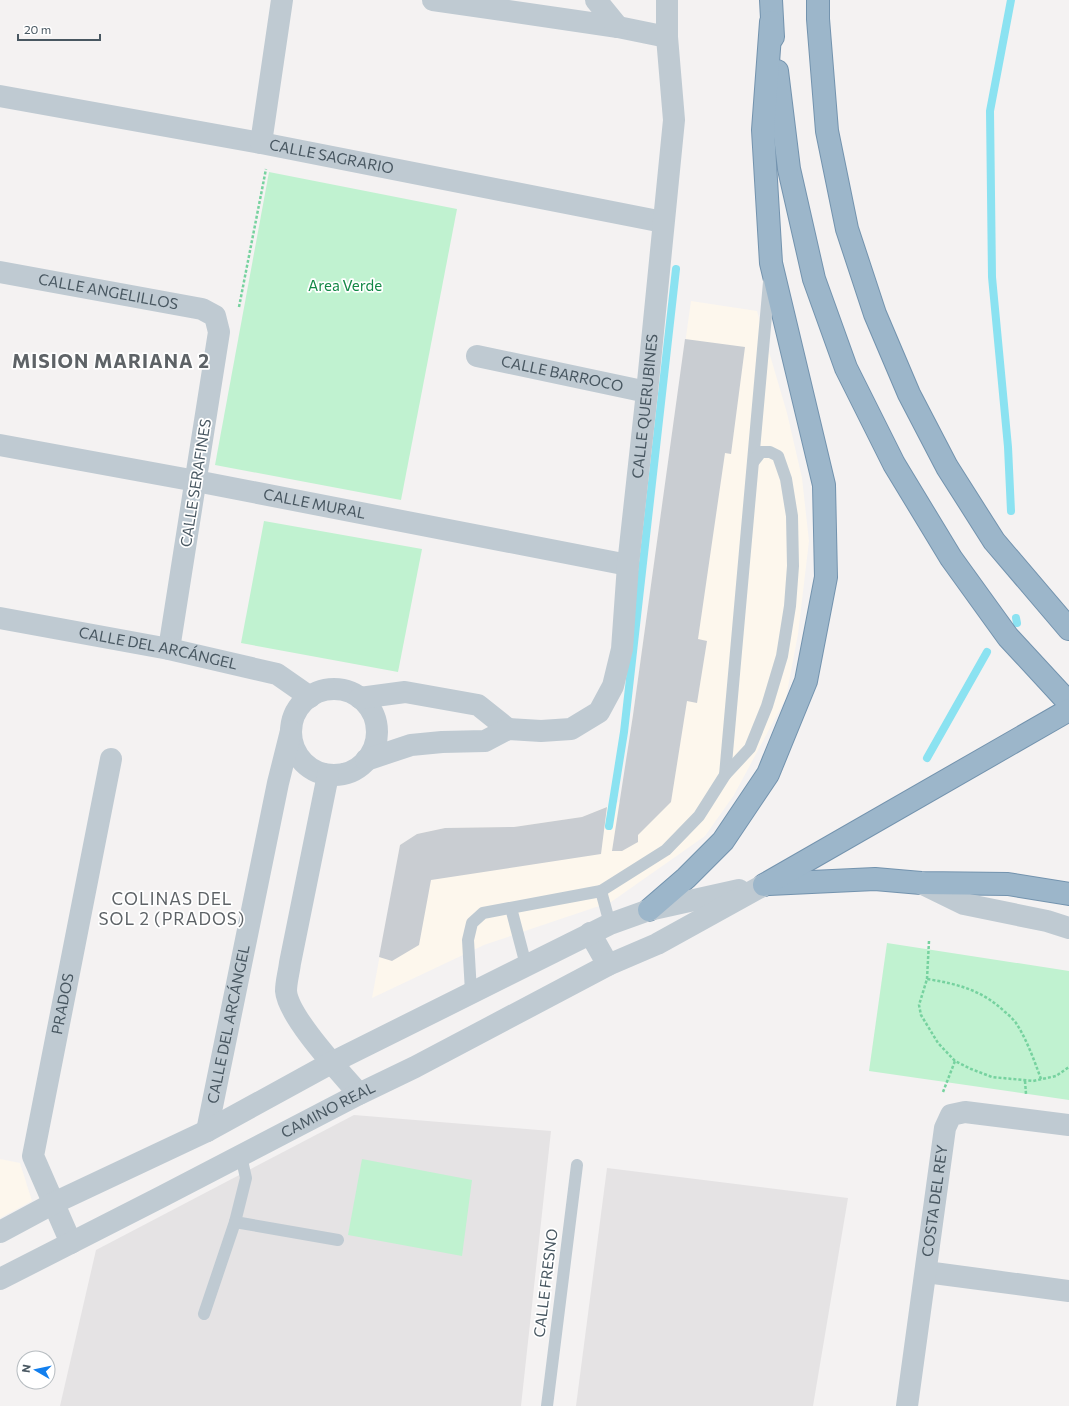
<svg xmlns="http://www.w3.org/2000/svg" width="1069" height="1406" font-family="Commissioner,sans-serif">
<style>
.commercial{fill:#fdf7ed}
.education{fill:#e5e3e4}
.green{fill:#c0f2d0}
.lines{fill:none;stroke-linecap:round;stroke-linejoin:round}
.stream{stroke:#8be2f1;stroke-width:8}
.building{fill:#c9cdd2}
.trunk-casing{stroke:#7393ae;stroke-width:24}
.path{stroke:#76d29f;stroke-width:2.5;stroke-dasharray:3 2;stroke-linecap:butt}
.service{stroke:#bfcad2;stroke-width:12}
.minor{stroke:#bfcad2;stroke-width:22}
.tertiary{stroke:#bfcad2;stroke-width:22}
.trunk{stroke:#9cb6ca;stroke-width:22}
.labels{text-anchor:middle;stroke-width:3.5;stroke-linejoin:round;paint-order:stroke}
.street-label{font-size:15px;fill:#485761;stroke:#fff}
.park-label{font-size:15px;fill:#138846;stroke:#fff}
.quarter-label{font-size:17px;letter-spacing:1px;fill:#5e6367;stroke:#fff}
.district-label{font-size:19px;font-weight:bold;letter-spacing:1px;fill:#5e6367;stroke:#fff}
</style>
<rect width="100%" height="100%" fill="#f4f2f2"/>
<g class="commercial">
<path d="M691 301 757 311 787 413 802 478 809 541 798 634 786 698 734 795 705 836 611 902 484 945 372 998 400 845 417 834 445 828 514 827 582 817 621 801Z"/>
<path d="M0 1159 20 1163 32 1201 0 1218Z"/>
</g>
<g class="education">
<path d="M354 1115 551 1131 521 1406H60L96 1250Z"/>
<path d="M607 1168 848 1198 813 1406H576Z"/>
</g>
<g class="green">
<path d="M269 172 457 209 401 500 215 465Z"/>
<path d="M264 521 422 549 398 672 241 643Z"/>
<path d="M887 943 1069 971V1100L869 1071Z"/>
<path d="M362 1159 472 1180 462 1256 348 1235Z"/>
</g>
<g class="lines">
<g class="stream">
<path d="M1011 511 1008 447 992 277 990 111 1011 0"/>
<path d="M1016 618 1017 623"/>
<path d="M927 758 987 652"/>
<path d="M609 826 624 732 676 269"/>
</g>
</g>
<g class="building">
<path d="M685 339 745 347 731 454 725 453 698 639 707 641 697 703 687 701 671 802 638 835V842L622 851H612L633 715Z"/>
<path d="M607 807 601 854 431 880 419 945 392 961 379 957 400 845 417 834 445 828 514 827 582 817Z"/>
</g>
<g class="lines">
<defs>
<g id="trunk">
<path d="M771 0 773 37"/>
<path d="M818 0V19L827 131 847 229 875 314 909 394 947 467 994 541 1069 629"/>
<path d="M777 71 789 169 814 279 846 368 894 464 951 558 1008 637 1069 703"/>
<path d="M769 884 875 879 921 883 1008 884 1069 894"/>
<path d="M764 885 1069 710"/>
<path d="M649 910 686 878 723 841 768 774 806 681 826 577 824 485 771 263 763 130 771 22"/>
</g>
</defs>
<use href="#trunk" class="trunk-casing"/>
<g class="path">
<path d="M239 307 266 169"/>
<path d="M927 979 929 941"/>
<path d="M1041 1079C1034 1060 1027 1040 1016 1023 1013 1019 1009 1015 1005 1012 982 990 958 984 927 979L919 1005 921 1015 938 1043 955 1061 971 1069 992 1077 1033 1081 1056 1076 1069 1067"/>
<path d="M1025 1081 1026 1094"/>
<path d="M943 1092 955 1061"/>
</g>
<g class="service">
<path d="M725 775 769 282"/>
<path d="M511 908 526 965"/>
<path d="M610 924 601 891 666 850 699 816 725 775 750 748 767 706 782 656 790 606 793 566 792 516 786 479 778 456 770 452H761L754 461"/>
<path d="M471 992 468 940 472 923 483 913 601 891"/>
<path d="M241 1156 246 1178 235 1222 338 1240"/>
<path d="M204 1314 235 1222"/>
<path d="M547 1406 577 1165"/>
</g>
<g class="minor">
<path d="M433 0 618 27 667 37"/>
<path d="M596 0 618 27"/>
<path id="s1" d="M0 96 261 143 663 222"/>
<path d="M261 143 282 0"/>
<path id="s2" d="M0 272 202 309 215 316 219 332 169 649"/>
<path id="s3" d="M477 356 647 392"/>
<path id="s4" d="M0 445 196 481 628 565"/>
<path id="s5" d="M0 618 169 649 277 674 310 697"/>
<circle cx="334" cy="732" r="43"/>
<path d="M360 698 405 692 478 705 508 729"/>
<path id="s6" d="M366 760 411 745 442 742 485 741 508 729 541 731 571 729 599 712 613 686 622 649 628 565 647 392 674 120 667 37V0"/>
<path d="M328 775 290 963C289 972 286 982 286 991 288 1017 341 1073 359 1094"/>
<path d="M921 883 964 904 1047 921 1069 928"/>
<path id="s7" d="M207 1131 278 783 291 731"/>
<path id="s8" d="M71 1243 33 1156 111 759"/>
<path d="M926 1272 1069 1291"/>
<path id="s9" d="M907 1406 945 1128 951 1115 965 1112 1069 1125"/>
</g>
<g class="tertiary">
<path d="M590 933 608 965"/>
<path d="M0 1232 54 1203 207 1131 331 1063 610 924 649 910 739 890"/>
<path id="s10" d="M0 1279 161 1197 359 1094 415 1067 608 965 657 944 764 885"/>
</g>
<use href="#trunk" class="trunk"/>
</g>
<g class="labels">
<g class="street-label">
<text dy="5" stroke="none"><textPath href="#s1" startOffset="337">CALLE SAGRARIO</textPath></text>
<text dy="5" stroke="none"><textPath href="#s2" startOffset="110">CALLE ANGELILLOS</textPath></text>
<text dy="5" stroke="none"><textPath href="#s3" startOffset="87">CALLE BARROCO</textPath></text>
<text dy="5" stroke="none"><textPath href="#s6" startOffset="555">CALLE QUERUBINES</textPath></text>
<text transform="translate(196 483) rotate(-81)" y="5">CALLE SERAFINES</text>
<text dy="5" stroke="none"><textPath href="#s4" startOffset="320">CALLE MURAL</textPath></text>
<text dy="5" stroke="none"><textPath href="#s5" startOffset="161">CALLE DEL ARCÁNGEL</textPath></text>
<text dy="5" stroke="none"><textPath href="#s8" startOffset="250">PRADOS</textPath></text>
<text dy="5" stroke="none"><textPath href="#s7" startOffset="109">CALLE DEL ARCÁNGEL</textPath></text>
<text dy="5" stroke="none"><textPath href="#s10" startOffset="369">CAMINO REAL</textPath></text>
<text dy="5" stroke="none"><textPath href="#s9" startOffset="207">COSTA DEL REY</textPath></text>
<text transform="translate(546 1283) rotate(-83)" y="5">CALLE FRESNO</text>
</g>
<g class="park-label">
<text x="345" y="291">Area Verde</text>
</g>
<g class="quarter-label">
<text x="172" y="905">COLINAS DEL<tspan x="172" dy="20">SOL 2 (PRADOS)</tspan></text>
</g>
<g class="district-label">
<text x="111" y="368">MISION MARIANA 2</text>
</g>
</g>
<g transform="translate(36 1370) rotate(279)"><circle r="19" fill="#ffffff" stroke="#b6bcc0"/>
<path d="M0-3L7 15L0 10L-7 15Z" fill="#127fee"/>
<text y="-6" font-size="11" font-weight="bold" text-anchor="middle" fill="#485761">N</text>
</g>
<path d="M18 34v6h82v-6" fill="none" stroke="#485761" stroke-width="2"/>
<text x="24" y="34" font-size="12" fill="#485761" stroke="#ffffff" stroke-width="3" paint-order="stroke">20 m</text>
</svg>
